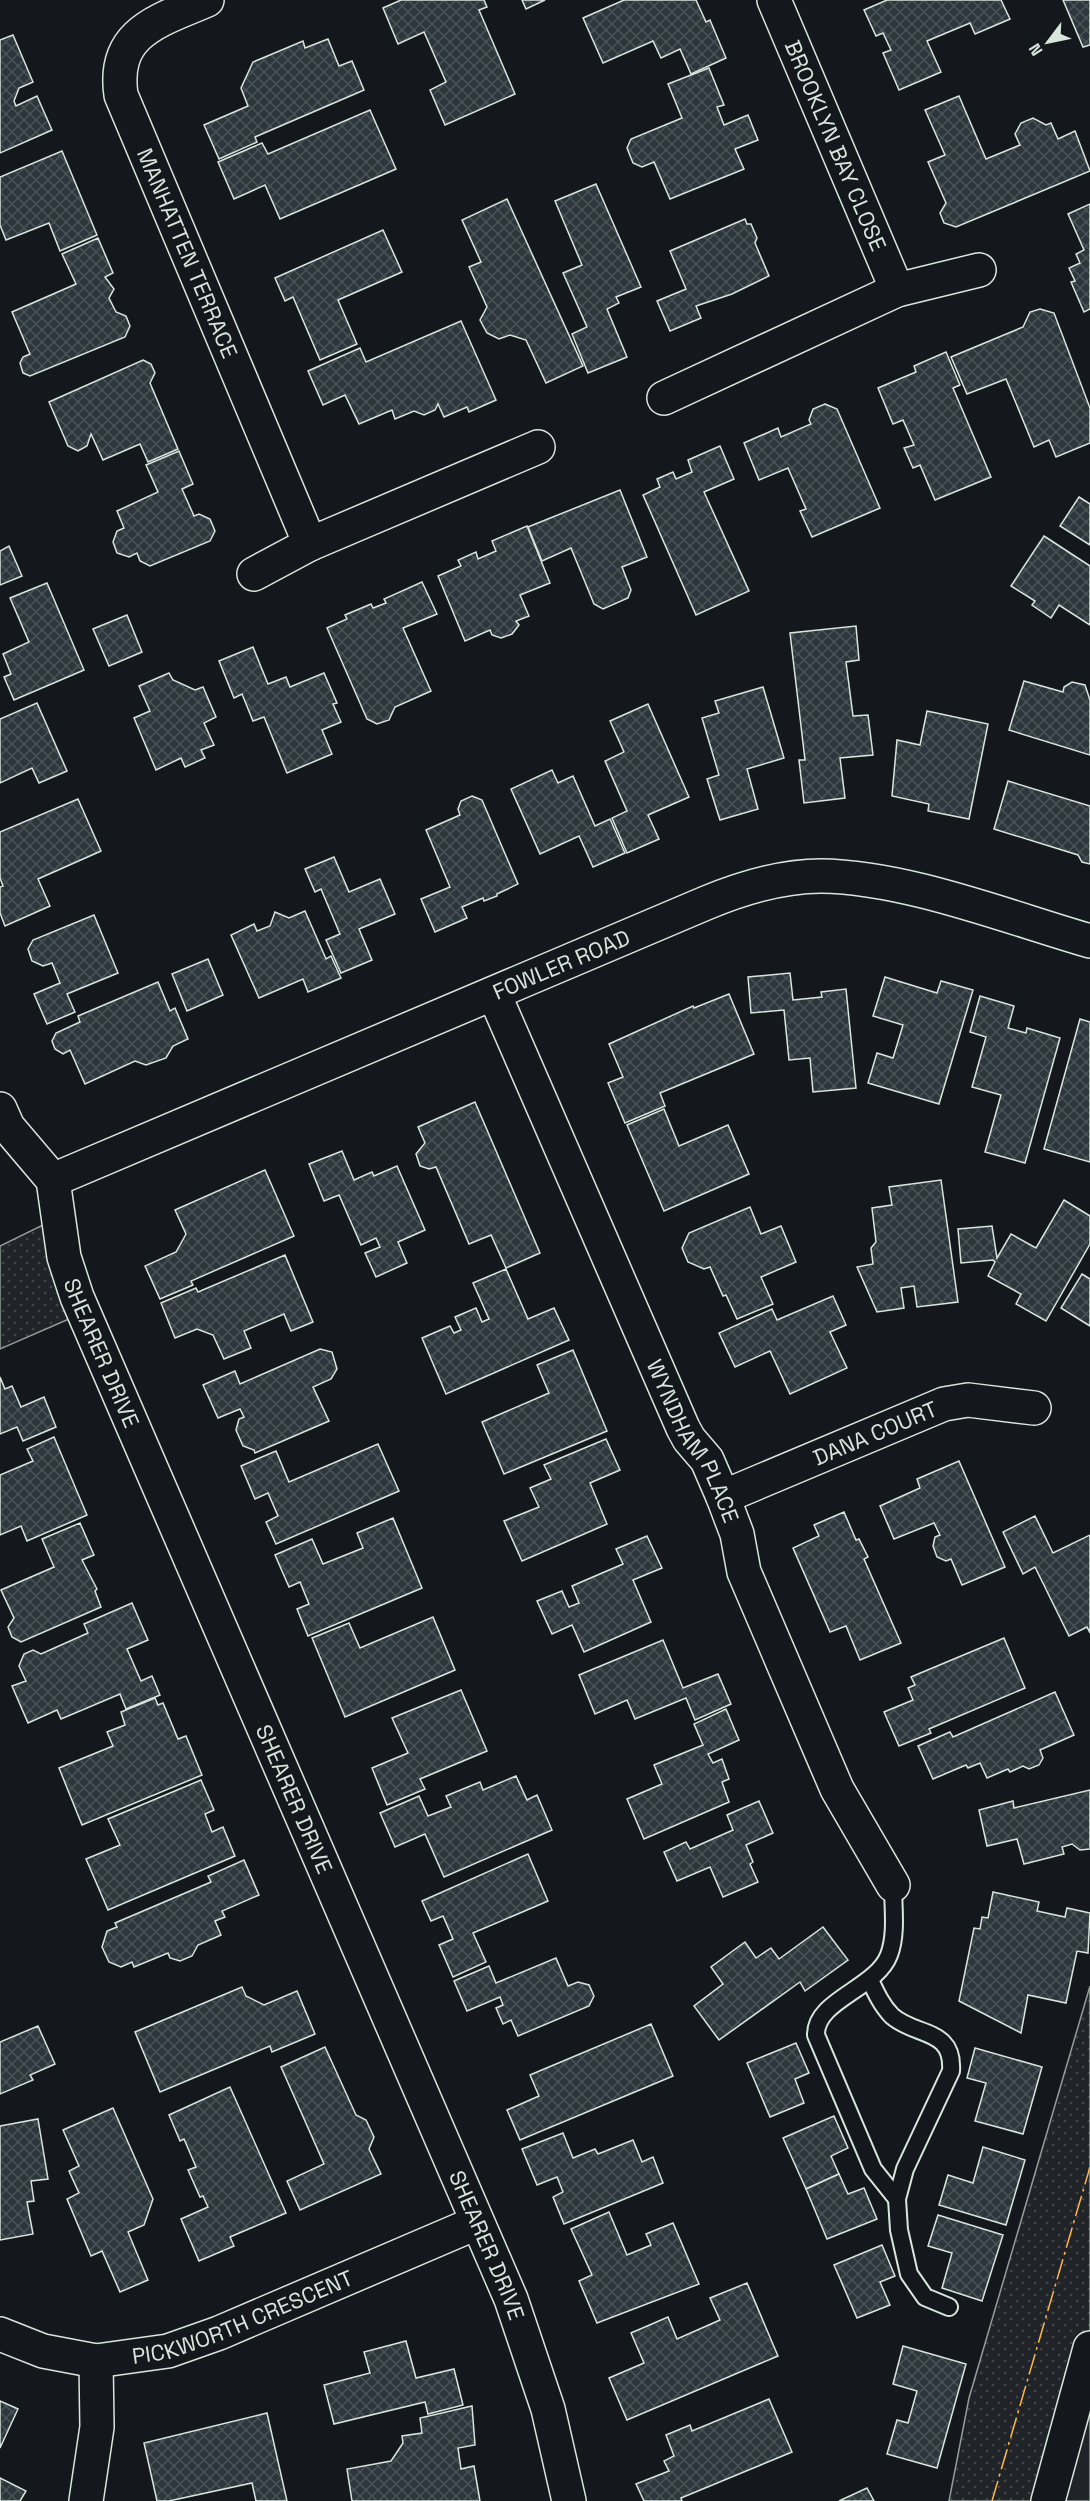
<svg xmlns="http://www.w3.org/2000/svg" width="1090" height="2501" font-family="'Space Grotesk',sans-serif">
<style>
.grass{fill:#202428;stroke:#939e99;stroke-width:1.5}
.park{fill:url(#park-dots);stroke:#939e99;stroke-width:1.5}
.building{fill:url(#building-cross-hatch);stroke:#d8e6dc;stroke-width:1.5}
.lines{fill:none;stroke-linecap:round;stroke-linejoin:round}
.lane-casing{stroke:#d8e6dc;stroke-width:20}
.street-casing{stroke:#d8e6dc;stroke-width:36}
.secondary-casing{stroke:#d8e6dc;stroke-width:36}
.lane{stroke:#14181c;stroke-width:16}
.street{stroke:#14181c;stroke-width:33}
.secondary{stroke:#14181c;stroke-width:33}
.power{stroke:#ffb74d;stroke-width:1.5;stroke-dasharray:21 4.5 3 4.5;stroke-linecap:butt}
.labels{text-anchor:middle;stroke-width:4.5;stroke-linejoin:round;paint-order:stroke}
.street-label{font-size:22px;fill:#d8e6dc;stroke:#14181c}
</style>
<defs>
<pattern id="park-dots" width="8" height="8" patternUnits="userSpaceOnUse" patternTransform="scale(1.5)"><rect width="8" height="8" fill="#202428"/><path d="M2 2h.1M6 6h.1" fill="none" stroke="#404447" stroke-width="1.8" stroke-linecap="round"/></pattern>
<pattern id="building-cross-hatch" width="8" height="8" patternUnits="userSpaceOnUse" patternTransform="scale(1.5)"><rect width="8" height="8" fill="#2c363c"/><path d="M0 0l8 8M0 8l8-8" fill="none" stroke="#4a5358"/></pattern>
</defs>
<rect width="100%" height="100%" fill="#14181c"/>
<path class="grass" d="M1090 2410V2501H1064Z"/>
<g class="park">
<path d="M59 1217 85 1312 0 1349V1246Z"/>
<path d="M1090 1986V2350L1046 2501H949L969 2398Z"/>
</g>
<g class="building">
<path d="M401 0H484L487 7 479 10 515 94 445 125 430 90 446 82 424 32 398 44 383 8Z"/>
<path d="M522 0H545L526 9Z"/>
<path d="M624 0H696L706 22 710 20 726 58 691 74 680 49 661 58 653 41 603 63 583 18Z"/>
<path d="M887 0H1001L1010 19 975 34 970 23 927 41 941 72 899 90 883 53 891 50 883 33 876 36 864 10Z"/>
<path d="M1063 0H1090V45L1083 47Z"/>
<path d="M13 35 33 82 19 88 14 101 16 106 37 96 52 130 0 153V40Z"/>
<path d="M328 39 339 66 352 61 364 90 255 137 257 142 219 159 204 125 248 106 241 88 253 62 303 41 305 48Z"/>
<path d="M709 68 724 105 717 107 724 125 748 115 758 140 735 149 744 169 670 199 654 162 642 167 633 163 627 148 631 139 682 118 668 84Z"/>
<path d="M959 96 986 159 1020 145 1015 134 1021 123 1033 118 1046 125 1051 123 1058 139 1075 131 1090 171 956 227 944 223 940 213 946 203 928 162 945 155 925 110Z"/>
<path d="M370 110 396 169 280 219 265 185 234 199 218 162 262 143 268 154Z"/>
<path d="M62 151 97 235 60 251 49 223 6 240 0 225V177Z"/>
<path d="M596 184 641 287 616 297 619 303 607 309 627 357 588 373 572 334 587 327 563 273 582 265 555 201Z"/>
<path d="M507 199 583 366 546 383 526 340 510 335 499 339 487 333 480 320 487 307 469 267 481 262 462 220Z"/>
<path d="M1090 204V309L1084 312 1071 282 1075 281 1069 268 1080 263 1076 254 1084 250 1068 214Z"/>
<path d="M745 219 747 224H751L757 238 755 243 769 276 732 294 696 306 701 318 670 331 657 301 686 289 670 251Z"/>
<path d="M383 230 402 272 338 300 357 344 320 360 293 297 285 301 275 278Z"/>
<path d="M98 238 113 273 105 277 114 289 109 298 116 312 126 316 130 326 125 337 30 376 23 373 20 363 23 357 30 354 12 312 76 284 62 254Z"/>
<path d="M1040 309 1054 313 1090 408V443L1056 457 1049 440 1034 447 1006 379 967 394 951 357 1023 327 1030 312Z"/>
<path d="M461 321 496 400 469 412 467 407 444 417 438 404 435 410 424 415 414 411 395 419 392 410 359 424 345 395 323 405 308 371 360 348 366 362Z"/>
<path d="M946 352 960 385 953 388 991 477 935 500 920 465 913 468 904 448 914 445 903 420 893 424 878 388 916 372 914 366Z"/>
<path d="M143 360 151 364 155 373 150 383 178 449 148 462 140 444 103 460 91 434 87 446 78 451 68 446 49 402Z"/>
<path d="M825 404 837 409 880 508 812 537 800 511 806 509 788 468 759 480 744 443 778 428 781 437 811 424 809 420 813 409Z"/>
<path d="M720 446 734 479 704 492 749 591 696 615 643 495 660 487 657 479 673 472 676 479 692 472 688 460Z"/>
<path d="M179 451 193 484 182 489 194 516 199 514 210 519 215 531 210 541 150 566 140 561 137 553 129 557 117 553 113 542 117 531 124 528 117 511 158 492 146 465Z"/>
<path d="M620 490 647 557 622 567 631 590 628 598 603 609 594 604 571 548 542 561 528 527Z"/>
<path d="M1079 497 1090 504V545L1060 526Z"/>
<path d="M527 526 550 583 520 595 529 616 516 621 519 625 512 634 501 638 492 635 490 630 465 641 438 576 461 566 458 560 476 552 478 559 496 551 492 541Z"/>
<path d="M1044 536 1090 566V625L1059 605 1051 618 1032 605 1035 601 1011 586Z"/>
<path d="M9 546 22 576 0 585V551Z"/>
<path d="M422 582 437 614 403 628 431 691 395 707 389 720 377 724 367 719 327 628 347 619 345 615 371 604 373 608 386 603 384 599Z"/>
<path d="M47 583 84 670 14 700 4 677 11 674 3 654 29 642 10 598Z"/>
<path d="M127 615 142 652 109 666 93 629Z"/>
<path d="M856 626 859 660 846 662 853 716 868 715 873 755 840 758 845 798 804 803 799 760H805L790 633Z"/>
<path d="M253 647 268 684 286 677 290 687 324 673 337 703 333 704 341 722 322 730 332 754 287 773 264 717 253 721 242 694 234 698 219 661Z"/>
<path d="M169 673 173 680 195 690 203 687 216 717 204 723 214 745 201 750 205 758 185 767 181 758 156 770 134 718 150 711 139 686Z"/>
<path d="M1024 681 1063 692 1064 687 1072 682 1085 685 1090 700V755L1009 730Z"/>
<path d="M763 687 784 758 747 769 758 809 720 820 707 779 719 775 702 718 719 713 715 701Z"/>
<path d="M37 703 67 771 39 783 32 768 0 783V719Z"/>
<path d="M648 704 689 797 648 815 659 839 627 853 612 818 627 811 605 761 624 752 610 721Z"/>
<path d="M927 711 988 724 969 819 928 811 929 804 892 796 897 740 920 745Z"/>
<path d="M552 770 558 783 573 776 595 826 610 819 625 853 593 867 579 836 540 854 511 789Z"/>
<path d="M1008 781 1090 806V864L1082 862 1078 855 994 829Z"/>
<path d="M472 796 482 800 518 884 497 894V896L484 901 483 898 462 907 467 918 435 932 421 899 450 887 426 830 460 815 458 809 461 801Z"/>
<path d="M78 799 101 851 38 879 50 906 5 926 0 913V887L3 886 0 878V832Z"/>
<path d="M334 857 349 892 380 879 395 914 359 929 372 960 341 973 326 940 340 934 321 889 315 892 305 869Z"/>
<path d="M305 911 326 959 331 956 341 978 308 992 303 979 259 998 231 935 254 924 257 931 270 926 275 912 289 918Z"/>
<path d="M94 915 118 973 67 994 75 1012 47 1024 34 994 60 983 52 963 43 966 32 961 28 949 33 940Z"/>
<path d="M208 959 223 995 187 1011 172 974Z"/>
<path d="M790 973 793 1000 822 997 821 992 846 989 856 1088 813 1092 810 1058 789 1060 784 1010 751 1013 748 977Z"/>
<path d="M885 977 937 993 941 981 973 990 939 1104 868 1083 877 1053 893 1058 903 1025 873 1016Z"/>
<path d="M158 982 170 1011 175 1008 188 1039 173 1046 166 1058 146 1065 135 1061 85 1084 70 1050 63 1054 55 1049 52 1041 56 1033 80 1022 78 1016Z"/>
<path d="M729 994 754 1054 660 1093 665 1106 625 1123 608 1083 623 1077 609 1044 693 1006 694 1008Z"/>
<path d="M980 996 1014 1006 1008 1028 1026 1033 1027 1028 1060 1038 1025 1163 985 1152 1001 1095 972 1087 986 1037 970 1032Z"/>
<path d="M1080 1019 1090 1022V1162L1044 1149Z"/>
<path d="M475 1102 540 1253 506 1268 491 1235 469 1244 436 1167 429 1169 420 1166 416 1154 425 1143 418 1127Z"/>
<path d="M664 1109 679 1146 728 1125 749 1174 664 1211 627 1125Z"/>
<path d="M342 1151 354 1180 372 1172 374 1176 397 1166 425 1230 398 1242 407 1263 376 1277 365 1253 380 1247 376 1238 361 1245 339 1195 324 1201 309 1164Z"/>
<path d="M265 1170 294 1236 191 1281 193 1285 160 1299 145 1266 176 1252 186 1234 175 1210Z"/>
<path d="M941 1180 958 1302 917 1307 914 1286 901 1288 904 1308 877 1312 857 1267 873 1264 871 1248 876 1242 872 1208 892 1205 889 1187Z"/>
<path d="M1064 1200 1090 1216V1244L1046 1321 1016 1304 1021 1294 988 1276 995 1262 993 1260 961 1263 958 1229 992 1226 997 1258 1011 1234 1036 1248Z"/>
<path d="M750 1207 761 1234 781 1226 796 1262 761 1277 773 1304 737 1319 726 1295 723 1296 710 1267 704 1269 688 1262 682 1248 689 1233Z"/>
<path d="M285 1255 313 1322 291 1331 284 1314 244 1331 251 1348 224 1359 213 1335 197 1329 175 1338 161 1303 196 1288 198 1292Z"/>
<path d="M506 1269 528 1319 554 1308 569 1340 446 1394 422 1338 450 1326 454 1333 461 1330 455 1317 476 1308 482 1322 489 1319 473 1283Z"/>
<path d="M1082 1274 1090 1279V1326L1061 1308Z"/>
<path d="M833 1296 846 1325 830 1332 847 1368 790 1394 770 1351 735 1367 719 1333 772 1309 777 1320Z"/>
<path d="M320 1349 332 1352 337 1369 331 1379 313 1387 329 1421 255 1453 254 1450 243 1446 236 1430 239 1419 244 1417 240 1409 218 1418 203 1385 235 1371 240 1384Z"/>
<path d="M573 1350 607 1431 504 1474 482 1422 549 1393 537 1365Z"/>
<path d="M0 1377 5 1389 12 1386 21 1407 44 1397 56 1427 23 1441 17 1427 0 1434Z"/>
<path d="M54 1437 87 1515 27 1541 21 1526 0 1535V1475L33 1461 27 1449Z"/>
<path d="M606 1439 620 1470 590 1483 607 1524 522 1561 504 1521 539 1507 530 1488 551 1479 544 1465Z"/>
<path d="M378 1444 399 1491 276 1544 266 1522 278 1516 268 1493 255 1499 241 1466 276 1451 289 1482Z"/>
<path d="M959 1461 1005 1567 962 1585 951 1559 946 1561 937 1557 933 1546 935 1537 940 1535 934 1523 894 1539 880 1506 920 1488 917 1479Z"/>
<path d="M844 1512 856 1540 859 1539 868 1557 864 1559 901 1643 860 1660 846 1626 830 1632 793 1548 819 1536 814 1525Z"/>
<path d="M1035 1516 1053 1553 1090 1535V1633L1087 1627 1069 1636 1035 1567 1023 1574 1003 1532Z"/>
<path d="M393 1518 422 1588 308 1636 297 1609 309 1604 300 1582 289 1587 275 1555 312 1539 323 1564 363 1548 357 1533Z"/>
<path d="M80 1523 94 1555 82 1560 97 1589 95 1591 101 1607 21 1642 12 1637 8 1627 14 1618 1 1590 54 1567 42 1539Z"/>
<path d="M647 1536 662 1568 633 1580 651 1622 584 1652 572 1625 552 1634 537 1601 562 1591 569 1607 579 1603 572 1586 623 1564 616 1549Z"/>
<path d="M132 1603 148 1640 127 1649 141 1681 152 1676 160 1695 126 1709 120 1694 61 1719 57 1710 28 1723 12 1686 26 1681 19 1666 24 1654 33 1650 41 1654 88 1633 84 1624Z"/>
<path d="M433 1617 455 1670 345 1717 312 1638 349 1623 360 1648Z"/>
<path d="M1004 1638 1025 1688 929 1729 931 1733 899 1746 884 1712 913 1700 908 1688 915 1685 911 1677Z"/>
<path d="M663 1640 683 1688 718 1674 731 1704 695 1720 686 1698 635 1719 627 1700 595 1714 579 1675Z"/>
<path d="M461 1690 487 1751 420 1779 425 1789 387 1805 372 1768 408 1753 392 1718Z"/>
<path d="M1055 1692 1074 1735 1040 1750 1043 1758 1039 1765 1029 1769 1023 1766 1010 1772 1008 1769 987 1778 980 1763 968 1768 966 1765 933 1779 918 1746 950 1732 953 1737Z"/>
<path d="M155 1698 158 1705 163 1703 178 1739 186 1736 202 1775 82 1825 59 1768 113 1746 107 1732 125 1725 121 1712Z"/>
<path d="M726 1709 739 1740 708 1754 713 1763 722 1759 729 1779 722 1782 729 1802 644 1839 627 1799 662 1784 654 1765 703 1745 694 1724Z"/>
<path d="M516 1776 527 1800 537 1795 552 1830 444 1877 425 1834 395 1847 380 1813 419 1796 428 1816 451 1807 446 1796 480 1782 483 1790Z"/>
<path d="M201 1780 214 1810 205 1814 212 1832 223 1827 235 1856 108 1910 86 1859 120 1845 108 1819Z"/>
<path d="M1090 1790V1849L1080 1850 1072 1844 1062 1847 1064 1854 1024 1864 1017 1839 987 1846 979 1810 1013 1801 1014 1808Z"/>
<path d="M759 1801 773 1833 746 1845 753 1862 750 1864 758 1882 723 1897 710 1867 677 1881 664 1852 686 1842 690 1849 733 1830 727 1815Z"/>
<path d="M528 1854 548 1901 473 1933 486 1962 453 1977 439 1945 453 1939 443 1916 431 1921 422 1901Z"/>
<path d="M244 1860 259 1895 222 1911 225 1917 215 1921 221 1935 198 1945 192 1956 180 1961 170 1958 168 1953 134 1967 132 1962 121 1967 109 1962 102 1947 107 1931 117 1927 115 1923 211 1882 208 1876Z"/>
<path d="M993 1892 1039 1902 1037 1911 1065 1917 1067 1908 1090 1913 1088 1953 1077 1951 1066 2003 1028 1995 1021 2033 959 2001 974 1928 980 1929 982 1917 988 1918Z"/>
<path d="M823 1927 848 1960 805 1991 800 1982 719 2040 694 2006 723 1984 711 1967 745 1942 756 1958 771 1948 779 1959Z"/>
<path d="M556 1958 568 1986 578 1982 589 1985 594 1996 589 2006 518 2036 511 2020 503 2024 496 2008 503 2005 500 1997 467 2011 454 1981 489 1966 496 1983Z"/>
<path d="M242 1987 246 1996 264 2005 297 1991 315 2034 272 2052 270 2046 160 2092 135 2032Z"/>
<path d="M651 2024 673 2076 520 2140 507 2110 539 2096 530 2075Z"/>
<path d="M38 2026 55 2064 30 2075 33 2080 0 2094V2042Z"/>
<path d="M796 2043 809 2073 795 2079 804 2103 770 2117 747 2063Z"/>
<path d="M325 2047 356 2115 366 2120 374 2137 369 2149 381 2174 300 2210 287 2181 324 2164 281 2067Z"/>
<path d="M975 2048 1042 2067 1023 2134 975 2121 986 2083 967 2078Z"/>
<path d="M230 2087 286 2213 230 2237 234 2246 199 2261 181 2219 208 2207 203 2196 200 2197 188 2170 196 2167 184 2139 180 2141 169 2115Z"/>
<path d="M113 2108 153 2199 144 2225 128 2232 148 2280 120 2292 102 2251 91 2256 67 2199 79 2193 69 2171 79 2166 63 2130Z"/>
<path d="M834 2116 848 2148 831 2156 839 2174 806 2189 783 2138Z"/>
<path d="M38 2119 48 2179 31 2181 34 2201 27 2202 33 2234 0 2240V2126Z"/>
<path d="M563 2133 573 2158 595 2149 598 2154 633 2140 642 2162 653 2157 663 2183 564 2224 553 2197 563 2192 557 2177 537 2185 522 2149Z"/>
<path d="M983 2147 1025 2160 1006 2225 939 2205 948 2175 973 2183Z"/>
<path d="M839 2174 848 2194 864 2188 877 2219 827 2239 806 2189Z"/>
<path d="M609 2212 627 2255 651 2245 646 2234 673 2223 699 2284 597 2323 579 2281 592 2275 571 2229Z"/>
<path d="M938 2215 1003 2235 982 2301 942 2288 952 2253 928 2246Z"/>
<path d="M882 2245 895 2276 880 2282 890 2305 857 2318 834 2265Z"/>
<path d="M747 2283 778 2356 627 2420 609 2378 644 2363 631 2333 668 2317 677 2339 720 2320 710 2298Z"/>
<path d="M406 2341 416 2378 454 2369 463 2405 428 2414 425 2402 334 2424 324 2385 370 2373 364 2352Z"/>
<path d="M903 2346 966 2364 937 2468 887 2454 897 2420 908 2423 917 2391 893 2384Z"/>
<path d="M769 2399 792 2452 681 2498 682 2501H644L636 2484 669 2471 664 2461 674 2456 666 2435 690 2425 692 2431Z"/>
<path d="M0 2401 18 2409 0 2448Z"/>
<path d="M472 2406 475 2445 458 2448 461 2469 474 2466 480 2501H352L347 2469 391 2461 403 2443 402 2436 422 2433 420 2418Z"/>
<path d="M267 2413 287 2501H256L252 2483 169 2501H157L144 2443Z"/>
<path d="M0 2478 26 2491 20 2501H0Z"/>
<path d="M867 2488 874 2501H839Z"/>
</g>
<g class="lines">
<defs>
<g id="lane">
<path d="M893 1885C893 1908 897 1934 889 1955 876 1989 815 2000 816 2035L873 2169 897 2199"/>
<path d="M870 1980C876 1993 882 2006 892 2016 916 2037 954 2028 951 2071L905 2169 897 2199 899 2230 909 2274 925 2297 949 2307"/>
</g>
<g id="street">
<path id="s1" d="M207 0C158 21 112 32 121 95L310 544"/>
<path id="s2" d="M774 0 897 290"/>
<path d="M664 398 897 290 979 270"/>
<path d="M254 574 310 544 538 447"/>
<path id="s3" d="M494 994 683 1428 689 1439 707 1460 723 1497 737 1534 744 1572 837 1789 893 1885"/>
<path id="s4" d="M0 1109 8 1127 53 1180 64 1257 77 1297 511 2299 548 2409 569 2501"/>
<path id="s5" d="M53 1180 706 903C742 888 782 876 821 876 906 877 1007 917 1090 941"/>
<path id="s6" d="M723 1497 944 1404 968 1400 1034 1408"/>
<path id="s7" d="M0 2334 43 2351 96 2361 168 2351 219 2333 476 2223"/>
<path d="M86 2501 97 2427 96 2361"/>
</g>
<path id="secondary" d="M1048 2501 1090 2348"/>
</defs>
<use href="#lane" class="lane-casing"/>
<use href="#street" class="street-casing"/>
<use href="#secondary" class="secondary-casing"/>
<use href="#lane" class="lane"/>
<use href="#street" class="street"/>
<use href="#secondary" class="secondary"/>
<path class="power" d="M992 2501 1090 2167"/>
</g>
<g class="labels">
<g class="street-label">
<text dy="8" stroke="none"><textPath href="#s2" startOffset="158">BROOKLYN BAY CLOSE</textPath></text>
<text dy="8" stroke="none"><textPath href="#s1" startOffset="314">MANHATTEN TERRACE</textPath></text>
<text dy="8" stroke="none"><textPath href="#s5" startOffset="552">FOWLER ROAD</textPath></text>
<text dy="8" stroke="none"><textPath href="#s4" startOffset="270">SHEARER DRIVE</textPath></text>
<text dy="8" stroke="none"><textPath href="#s6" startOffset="165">DANA COURT</textPath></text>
<text dy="8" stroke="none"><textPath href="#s3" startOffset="490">WYNDHAM PLACE</textPath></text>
<text dy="8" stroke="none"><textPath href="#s4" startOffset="756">SHEARER DRIVE</textPath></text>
<text dy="8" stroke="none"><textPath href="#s4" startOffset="1242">SHEARER DRIVE</textPath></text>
<text dy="8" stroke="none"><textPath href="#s7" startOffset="254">PICKWORTH CRESCENT</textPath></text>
</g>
</g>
<g transform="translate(1048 42) rotate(238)" stroke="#14181c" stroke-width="4.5" paint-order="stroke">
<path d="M0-4.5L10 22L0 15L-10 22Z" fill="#d8e6dc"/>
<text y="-9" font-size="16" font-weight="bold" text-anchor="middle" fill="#d8e6dc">N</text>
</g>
</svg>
